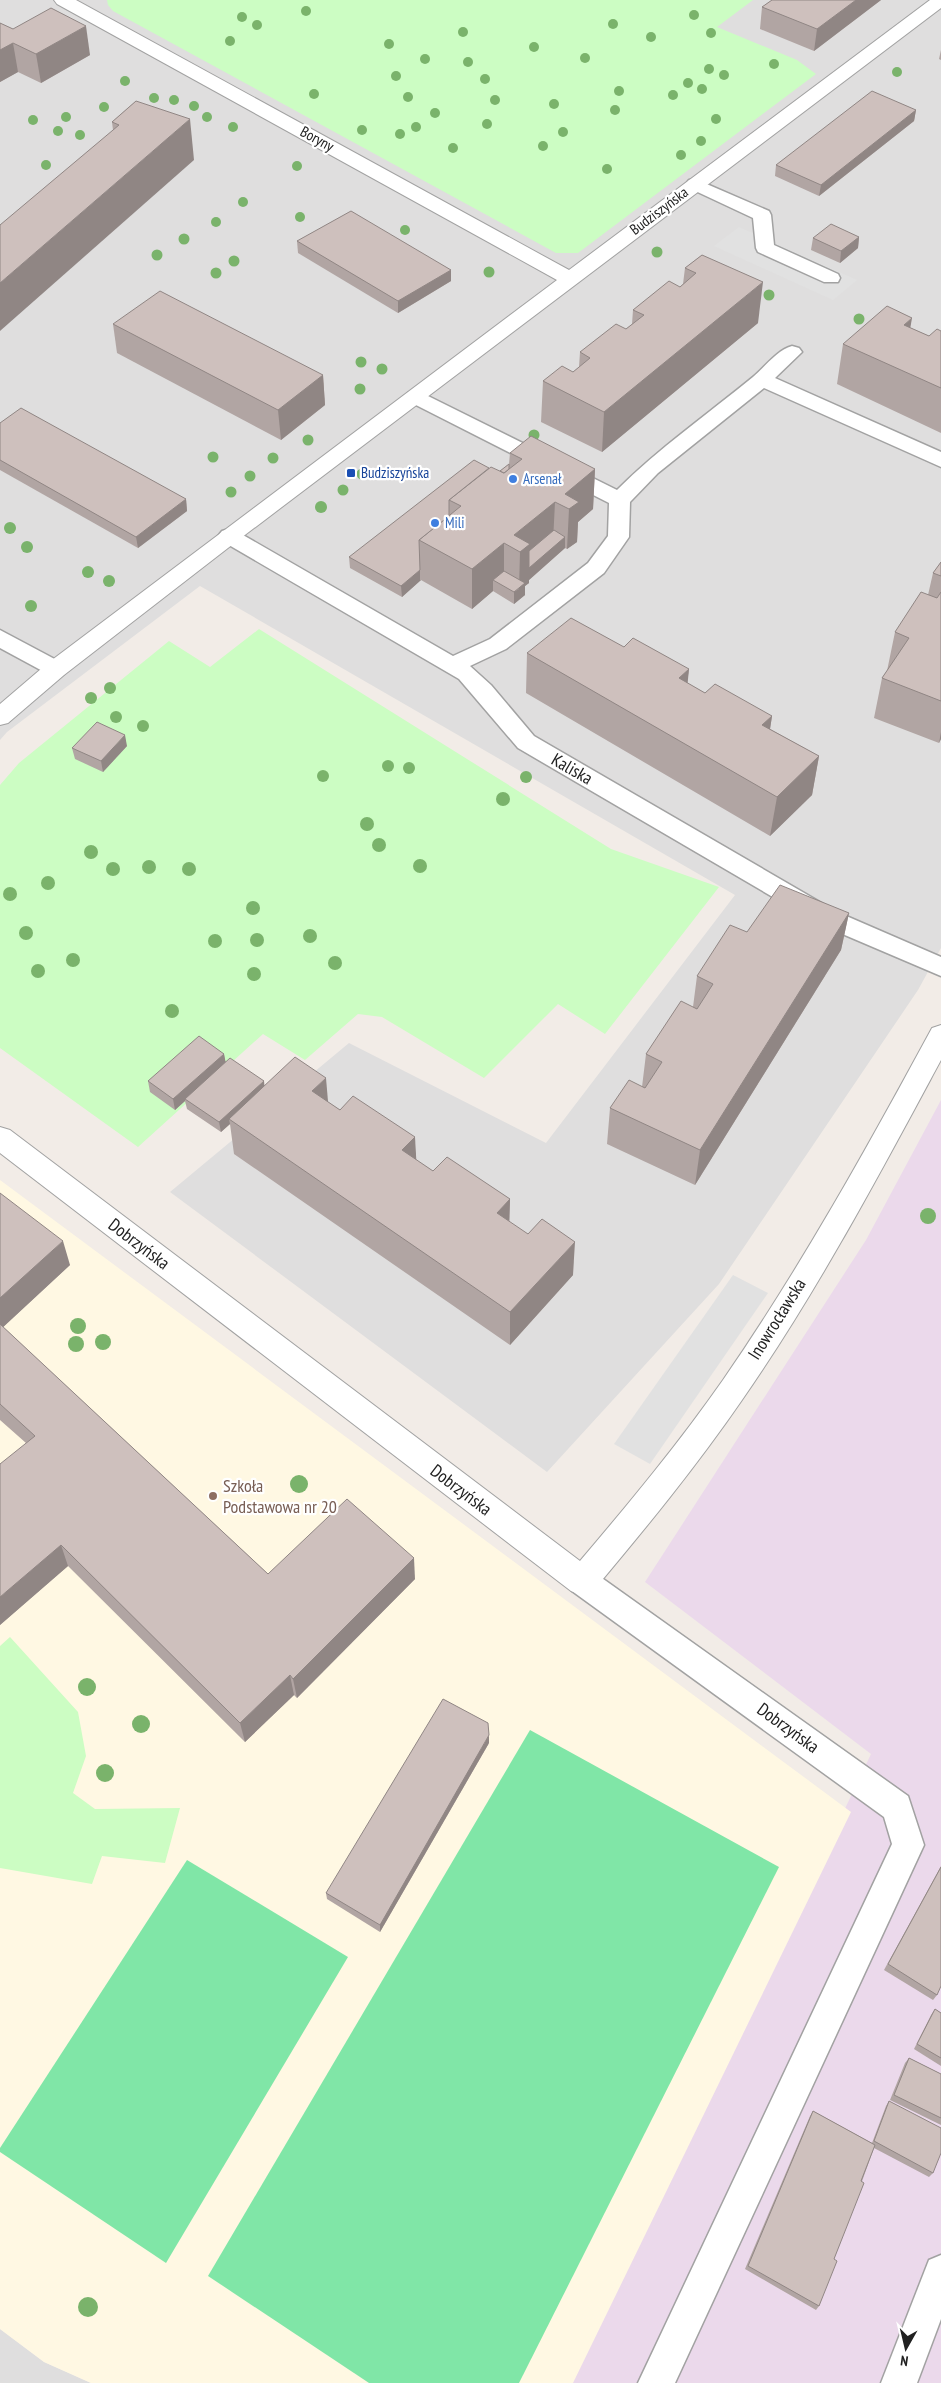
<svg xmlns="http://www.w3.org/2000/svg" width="941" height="2383" font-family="'PT Sans Narrow',sans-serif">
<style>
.residential{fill:#dfdede}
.industrial{fill:#ebd9eb}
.education{fill:#fff8e3}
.park{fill:#ccfdc3}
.pitch{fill:#80e6a7}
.parking{fill:#e1e1e1}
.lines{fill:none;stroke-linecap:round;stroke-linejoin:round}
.service-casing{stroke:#a2a2a2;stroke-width:3}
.minor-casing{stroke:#a2a2a2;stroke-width:2}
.service{fill:#fff;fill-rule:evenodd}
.minor{fill:#fff;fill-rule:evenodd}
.tree{fill:#7ab36b}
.wall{fill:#b1a5a3}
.shaded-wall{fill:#908684}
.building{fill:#cec0bd;stroke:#908684}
.transit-dot{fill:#1a4fb4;stroke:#fff;stroke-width:2}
.shop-dot{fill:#3f7fe0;stroke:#fff;stroke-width:2}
.education-dot{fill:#8d6e63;stroke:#fff;stroke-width:2}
.labels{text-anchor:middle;stroke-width:4.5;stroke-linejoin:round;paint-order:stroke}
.far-street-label{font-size:15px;fill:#212121;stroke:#fff}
.far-transit-label{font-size:15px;fill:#164399;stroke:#fff;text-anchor:start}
.far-shop-label{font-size:15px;fill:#366cbe;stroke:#fff;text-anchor:start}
.street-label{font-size:18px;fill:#212121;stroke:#fff}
.education-label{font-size:18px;fill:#785e54;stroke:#fff;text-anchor:start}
</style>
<rect width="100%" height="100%" fill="#f2ece7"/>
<g class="residential">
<path d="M0 0H941V948L918 990 719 1284 547 1472 170 1192 349 1043 546 1143 735 895 200 586 7 732 0 740Z"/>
<path d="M0 2329 44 2362 91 2383H0Z"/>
</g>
<path class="industrial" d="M941 1100V2383H571L871 1754 645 1582 866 1240Z"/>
<path class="education" d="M0 1180 851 1812 573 2383H91L44 2362 0 2329Z"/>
<g class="park">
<path d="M107 0H753L717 27 797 60 816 74 578 253H556L113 11 108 5Z"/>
<path d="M259 629 611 849 719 887 605 1034 558 1004 484 1078 382 1017 358 1014 305 1060 263 1034 138 1147 0 1048V785L19 763 169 641 210 667Z"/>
<path d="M10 1637 78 1712 86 1756 73 1793 95 1809 180 1808 165 1863 102 1856 92 1884 0 1868V1646Z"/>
</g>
<g class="pitch">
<path d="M530 1730 779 1867 519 2383H369L208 2276Z"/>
<path d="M187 1860 348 1957 166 2263 0 2152V2148Z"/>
</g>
<g class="parking">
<path d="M739 227 857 280 833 300 714 246Z"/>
<path d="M733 1275 768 1293 650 1464 614 1444Z"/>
</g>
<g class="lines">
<defs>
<g id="service">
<path d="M695 179 769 211 771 215 774 245 838 274 840 278 838 282H824L758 252 756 248 753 218 689 188 686 184 689 180Z"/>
<path d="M792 346 799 348 802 352 775 378 941 452V467L764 388 658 473 630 502 629 537 604 573 506 649 470 666 491 685 534 736 837 912 941 957V976L819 924 518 748 459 679 222 541 218 536 222 531 229 529 236 531 453 656 490 639 588 563 608 536 609 503 408 401 405 397 408 393 415 391 422 393 617 490C659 448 708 414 753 377 765 367 777 350 792 346Z"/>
<path d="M0 630 64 664 67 669 64 674 56 677 48 674 0 648Z"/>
<path d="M582 1567 592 1571 908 1796 924 1845 675 2383H638L892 1844 884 1817 572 1591 567 1581 572 1571Z"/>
<path d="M941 2255V2319L917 2383H881L929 2260Z"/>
</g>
<g id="minor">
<path d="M54 0H76L569 270 930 0H941V8L237 541 64 675 8 723 0 725V704L48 663 557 280 57 4Z"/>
<path d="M941 1025V1060C879 1175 817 1292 742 1400 696 1467 645 1529 593 1591L582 1595 571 1591 0 1153V1127L10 1130 580 1561C630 1502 679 1443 723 1380 801 1267 867 1148 932 1028Z"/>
</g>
</defs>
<use href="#service" class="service-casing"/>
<use href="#minor" class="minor-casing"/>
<use href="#service" class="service"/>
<use href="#minor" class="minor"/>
</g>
<g class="tree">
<circle cx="306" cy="11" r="5"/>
<circle cx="694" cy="15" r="5"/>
<circle cx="242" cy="17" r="5"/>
<circle cx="613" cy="24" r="5"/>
<circle cx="257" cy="25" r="5"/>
<circle cx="463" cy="32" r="5"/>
<circle cx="711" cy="33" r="5"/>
<circle cx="651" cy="37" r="5"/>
<circle cx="230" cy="41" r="5"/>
<circle cx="389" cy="44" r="5"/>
<circle cx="534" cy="47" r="5"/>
<circle cx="585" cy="58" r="5"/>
<circle cx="425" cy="59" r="5"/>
<circle cx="468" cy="62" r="5"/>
<circle cx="774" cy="64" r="5"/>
<circle cx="709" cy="69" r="5"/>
<circle cx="897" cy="72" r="5"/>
<circle cx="724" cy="75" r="5"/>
<circle cx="396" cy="76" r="5"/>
<circle cx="485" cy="79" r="5"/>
<circle cx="125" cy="81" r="5"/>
<circle cx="688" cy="83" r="5"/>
<circle cx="702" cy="89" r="5"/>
<circle cx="619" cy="91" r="5"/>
<circle cx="314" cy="94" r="5"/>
<circle cx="673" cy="95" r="5"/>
<circle cx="408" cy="97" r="5"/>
<circle cx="154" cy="98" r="5"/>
<circle cx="174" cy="100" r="5"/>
<circle cx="495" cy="100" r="5"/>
<circle cx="554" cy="104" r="5"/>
<circle cx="194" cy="106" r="5"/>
<circle cx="104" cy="107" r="5"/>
<circle cx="615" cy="110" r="5"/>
<circle cx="435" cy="113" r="5"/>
<circle cx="66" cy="117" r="5"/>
<circle cx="207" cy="117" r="5"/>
<circle cx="716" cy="119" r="5"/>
<circle cx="33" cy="120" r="5"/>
<circle cx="487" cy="124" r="5"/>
<circle cx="233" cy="127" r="5"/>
<circle cx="416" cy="127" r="5"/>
<circle cx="362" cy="130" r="5"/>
<circle cx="58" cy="131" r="5"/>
<circle cx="563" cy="132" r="5"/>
<circle cx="400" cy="134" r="5"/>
<circle cx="80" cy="135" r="5"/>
<circle cx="701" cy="141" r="5"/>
<circle cx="543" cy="146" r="5"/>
<circle cx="453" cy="148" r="5"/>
<circle cx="681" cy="155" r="5"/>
<circle cx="46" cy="165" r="5"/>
<circle cx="297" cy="166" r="5"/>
<circle cx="607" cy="169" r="5"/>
<circle cx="243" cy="202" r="5"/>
<circle cx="300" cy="217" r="5"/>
<circle cx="216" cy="222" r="5"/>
<circle cx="405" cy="230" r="5"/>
<circle cx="184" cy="239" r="5.5"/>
<circle cx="657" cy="252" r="5.5"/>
<circle cx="157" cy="255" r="5.5"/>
<circle cx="234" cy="261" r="5.5"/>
<circle cx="489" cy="272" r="5.5"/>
<circle cx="216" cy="273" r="5.5"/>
<circle cx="769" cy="295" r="5.5"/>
<circle cx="859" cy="319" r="5.5"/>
<circle cx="361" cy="362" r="5.5"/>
<circle cx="382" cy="369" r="5.5"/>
<circle cx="360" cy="389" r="5.5"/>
<circle cx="534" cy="435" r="5.5"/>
<circle cx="308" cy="440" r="5.5"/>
<circle cx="213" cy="457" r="5.5"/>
<circle cx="273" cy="458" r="5.5"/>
<circle cx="362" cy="474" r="5.5"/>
<circle cx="250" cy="476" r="5.5"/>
<circle cx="343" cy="490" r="5.5"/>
<circle cx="231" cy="492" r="5.5"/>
<circle cx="321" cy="507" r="6"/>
<circle cx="10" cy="528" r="6"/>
<circle cx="27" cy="547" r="6"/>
<circle cx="88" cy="572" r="6"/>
<circle cx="109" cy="581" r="6"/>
<circle cx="31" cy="606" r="6"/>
<circle cx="110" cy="688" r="6"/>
<circle cx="91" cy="698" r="6"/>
<circle cx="116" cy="717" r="6"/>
<circle cx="143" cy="726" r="6"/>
<circle cx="388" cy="766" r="6"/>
<circle cx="409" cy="768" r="6"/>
<circle cx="323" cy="776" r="6"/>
<circle cx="526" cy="777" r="6"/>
<circle cx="503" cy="799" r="7"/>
<circle cx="367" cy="824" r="7"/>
<circle cx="379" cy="845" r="7"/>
<circle cx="91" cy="852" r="7"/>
<circle cx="420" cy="866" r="7"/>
<circle cx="149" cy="867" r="7"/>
<circle cx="113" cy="869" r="7"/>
<circle cx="189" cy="869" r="7"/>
<circle cx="48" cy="883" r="7"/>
<circle cx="10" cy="894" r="7"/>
<circle cx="253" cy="908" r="7"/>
<circle cx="26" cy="933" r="7"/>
<circle cx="310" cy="936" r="7"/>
<circle cx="257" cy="940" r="7"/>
<circle cx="215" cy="941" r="7"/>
<circle cx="73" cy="960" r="7"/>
<circle cx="335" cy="963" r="7"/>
<circle cx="38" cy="971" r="7"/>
<circle cx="254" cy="974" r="7"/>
<circle cx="172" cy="1011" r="7"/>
<circle cx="928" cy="1216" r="8"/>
<circle cx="78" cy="1326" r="8"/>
<circle cx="103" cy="1342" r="8"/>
<circle cx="76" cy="1344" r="8"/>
<circle cx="299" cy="1484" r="9"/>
<circle cx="87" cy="1687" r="9"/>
<circle cx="141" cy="1724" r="9"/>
<circle cx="105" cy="1773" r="9"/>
<circle cx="88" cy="2307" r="10"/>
</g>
<g class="wall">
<path d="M772 0H881L814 51 760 29 762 7Z"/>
<path d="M0 23 13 29 90 55 41 83 18 72 0 82Z"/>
<path d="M941 50V60L939 59Z"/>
<path d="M136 101 194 160 113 130 112 122Z"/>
<path d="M916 110 914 121 819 196 775 176 776 165Z"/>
<path d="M859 237 858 248 840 263 811 250 813 238Z"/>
<path d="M297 241 451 270V281L398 313 298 253Z"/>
<path d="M702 255 758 323 602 452 541 422 543 381 573 372 579 367 580 352 626 329 632 324 633 310 680 287 683 284 685 268Z"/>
<path d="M113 324 323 375 325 405 281 440 117 353Z"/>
<path d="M911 328 929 336 941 331V433L837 384 843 344Z"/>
<path d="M0 423 186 499 187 511 138 548 0 470Z"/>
<path d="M510 453 595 469 593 509 578 522 577 542 567 549 565 548 529 580V583L525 586V595L514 604 493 591 472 609 421 580 402 597 350 568 349 557 500 471 509 464Z"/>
<path d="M941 562V739L939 743 874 718 882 678 887 671 895 632 928 595 933 573Z"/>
<path d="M624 647 689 669 687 683 705 693 772 716 770 729 819 756 812 795 770 836 526 693 527 653Z"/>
<path d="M127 746 103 772 75 759 72 748Z"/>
<path d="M849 913 841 950 695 1185 607 1144 610 1108 642 1087 646 1054 693 1007 697 976 747 932Z"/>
<path d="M224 1054 225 1061 264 1086 328 1102 433 1171 510 1199 509 1222 573 1275 510 1345 234 1154 230 1124 221 1132 187 1109 185 1101 175 1110 150 1092 148 1081Z"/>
<path d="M0 1193 70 1265 3 1327 268 1574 415 1579 297 1698 294 1695 245 1742 68 1566 0 1625 26 1443 0 1420Z"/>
<path d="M489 1743 380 1932 327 1899 326 1893Z"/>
<path d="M941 1866 937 1995 933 2000 884 1970Z"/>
<path d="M935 2009 941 2013V2066L914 2049 931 2015Z"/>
<path d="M909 2058 941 2074V2125L890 2100 905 2063Z"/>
<path d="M889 2101 933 2173 929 2177 874 2148 834 2259 819 2306 816 2310 745 2269 810 2116 813 2111 872 2143 886 2106Z"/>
</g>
<g class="shaded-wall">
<path d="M856 0H881L814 51 817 29Z"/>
<path d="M86 26 90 55 41 83 36 54Z"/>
<path d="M13 43 18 72 0 82V50Z"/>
<path d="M916 110 914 121 819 196 821 185Z"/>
<path d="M190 119 194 160 0 331V283Z"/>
<path d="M859 237 858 248 840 263 841 251Z"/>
<path d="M451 270V281L398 313V301Z"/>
<path d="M763 282 758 323 602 452 604 412Z"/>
<path d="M912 318 905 359 904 325Z"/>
<path d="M323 375 325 405 281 440 278 410Z"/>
<path d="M595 469 593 509 578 522 577 542 567 549 569 509 565 494Z"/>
<path d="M186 499 187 511 138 548 136 537Z"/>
<path d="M555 502 553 542 565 537V548L529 580V583L525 586V595L514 604V592L519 589 520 552 514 535Z"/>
<path d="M504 543V583L493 580V591L472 609V569Z"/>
<path d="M420 570V580H421L402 597 401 586Z"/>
<path d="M689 669 685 709 679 678Z"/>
<path d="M772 716 766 755 762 725Z"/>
<path d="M941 732V739L939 743Z"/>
<path d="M125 735 127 746 103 772 101 761Z"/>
<path d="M819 756 812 795 770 836 777 797Z"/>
<path d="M849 913 841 950 695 1185 700 1150Z"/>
<path d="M224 1054 226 1064 185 1099V1101L175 1110 173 1099Z"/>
<path d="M326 1078 329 1113 312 1091Z"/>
<path d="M264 1081 265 1091 229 1119 230 1124 221 1132 219 1122Z"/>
<path d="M415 1137 417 1172 402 1150Z"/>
<path d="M510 1199 509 1233 497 1213Z"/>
<path d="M63 1241 70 1265 0 1330V1298Z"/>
<path d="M575 1242 573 1275 510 1345V1312Z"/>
<path d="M61 1545 68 1566 0 1625V1597Z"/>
<path d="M414 1558 415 1579 297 1698 293 1679Z"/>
<path d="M290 1675 294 1695 245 1742 240 1723Z"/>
<path d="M489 1735V1743L380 1932V1925Z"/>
</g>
<g class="building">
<path d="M772 0H856L817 29 762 7Z"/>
<path d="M51 8 86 26 36 54 13 43 0 50V23L13 29Z"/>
<path d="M872 91 916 110 821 185 776 165Z"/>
<path d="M136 101 190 119 0 283V225L119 125 112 122Z"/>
<path d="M351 211 451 270 398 301 297 241Z"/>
<path d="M831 224 859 237 841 251 813 238Z"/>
<path d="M702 255 763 282 604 412 543 381 562 366 573 372 590 358 580 352 616 324 626 329 644 315 633 310 669 281 680 287 696 273 685 268Z"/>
<path d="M160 291 323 375 278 410 113 324Z"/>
<path d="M887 306 912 318 904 325 929 336 937 329 941 331V388L843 344Z"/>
<path d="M21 408 186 499 136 537 0 460V423Z"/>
<path d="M531 436 595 469 565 494 579 502 569 509 555 502 514 535 530 544 520 552 504 543 472 569 419 540 461 506 449 500 491 467 504 473 522 459 510 453Z"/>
<path d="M474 460 489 468 449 500V516L419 540 420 570 401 586 349 557Z"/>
<path d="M509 464V469L504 473 500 471Z"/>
<path d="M554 530 565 537 529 568V551Z"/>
<path d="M941 562V576L933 573Z"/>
<path d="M504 571 525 583 514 592 493 580Z"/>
<path d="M921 592 937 598 941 592V701L882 678 909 638 895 632Z"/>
<path d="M571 618 624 647 633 638 689 669 679 678 705 693 715 684 772 716 762 725 819 756 777 797 527 653Z"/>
<path d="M97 722 125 735 101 761 72 748Z"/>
<path d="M780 885 849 913 700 1150 610 1108 629 1080 645 1088 662 1062 646 1054 681 1001 697 1009 713 984 697 976 730 925 747 932Z"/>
<path d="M199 1036 224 1054 173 1099 148 1081Z"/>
<path d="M295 1057 326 1078 312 1091 340 1110 353 1096 415 1137 402 1150 433 1171 447 1157 510 1199 497 1213 528 1234 542 1219 575 1242 510 1312 229 1119Z"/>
<path d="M230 1058 264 1081 219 1122 185 1099Z"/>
<path d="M0 1193 63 1241 0 1298Z"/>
<path d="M0 1324 268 1574 347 1499 414 1558 293 1679 290 1675 240 1723 61 1545 0 1597V1464L35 1436 0 1404Z"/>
<path d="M443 1699 488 1723 489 1735 380 1925 326 1893Z"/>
<path d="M941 1867V1986L937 1995 888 1964Z"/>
<path d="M935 2009 941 2013V2058L917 2044Z"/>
<path d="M909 2058 941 2074V2118L894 2095Z"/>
<path d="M889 2101 941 2128V2153L933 2173 874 2141Z"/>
<path d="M813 2111 875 2145 861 2181 864 2183 834 2259 837 2261 819 2306 748 2266Z"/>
</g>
<rect class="transit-dot" x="346" y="468" width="10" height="10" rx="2.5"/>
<g class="shop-dot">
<circle cx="513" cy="479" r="5"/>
<circle cx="435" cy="523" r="5"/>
</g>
<circle class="education-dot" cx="213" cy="1496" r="5"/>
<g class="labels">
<g class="far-street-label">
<text transform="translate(317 139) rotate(29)" y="5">Boryny</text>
<text transform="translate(659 211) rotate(-37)" y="5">Budziszyńska</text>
</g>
<g class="far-transit-label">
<text x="361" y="478">Budziszyńska</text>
</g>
<g class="far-shop-label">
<text x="523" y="484">Arsenał</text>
<text x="445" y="528">Mili</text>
</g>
<g class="street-label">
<text transform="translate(572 769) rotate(30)" y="6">Kaliska</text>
<text transform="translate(139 1244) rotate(37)" y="6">Dobrzyńska</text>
<text transform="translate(777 1319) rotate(-58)" y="6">Inowrocławska</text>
<text transform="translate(461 1490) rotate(37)" y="6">Dobrzyńska</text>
<text transform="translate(788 1728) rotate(36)" y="6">Dobrzyńska</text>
</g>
<g class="education-label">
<text x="223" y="1492">Szkoła<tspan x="223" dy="21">Podstawowa nr 20</tspan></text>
</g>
</g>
<g transform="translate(906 2348) rotate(188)" stroke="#ffffff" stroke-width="4" paint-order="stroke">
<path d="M0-4L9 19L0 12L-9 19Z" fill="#212121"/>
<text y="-8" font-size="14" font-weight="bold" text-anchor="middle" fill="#212121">N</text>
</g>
</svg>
